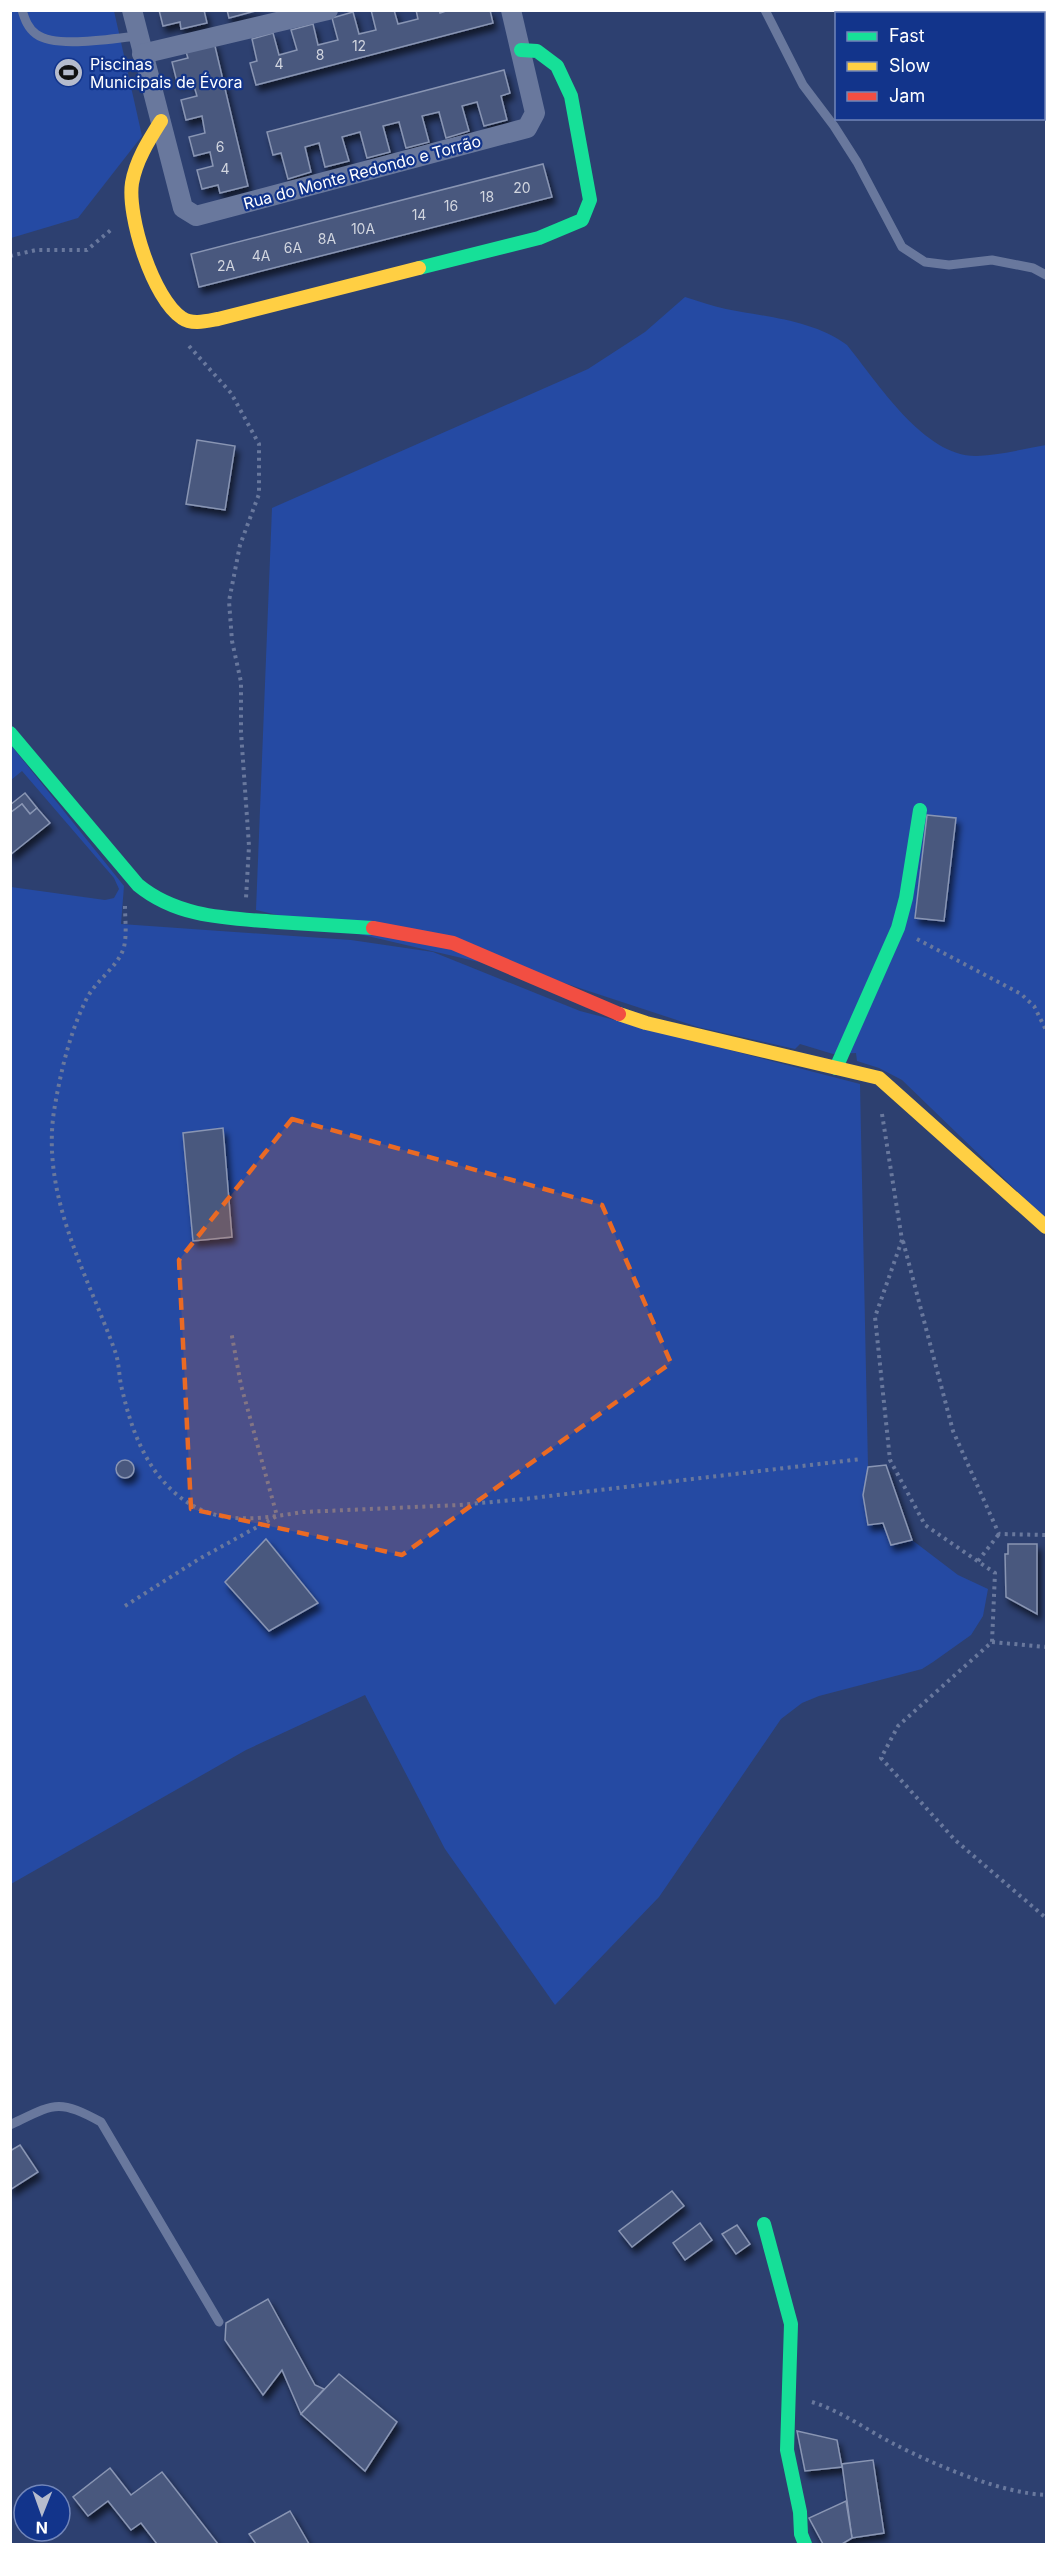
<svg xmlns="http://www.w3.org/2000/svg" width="1057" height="2555" font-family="Inter,sans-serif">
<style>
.green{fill:#254aa3}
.building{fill:#48587e;stroke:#8995b3;stroke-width:1.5;filter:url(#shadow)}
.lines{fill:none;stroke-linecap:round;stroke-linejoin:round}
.path{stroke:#69789d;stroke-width:4;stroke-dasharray:3 4.5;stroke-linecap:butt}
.lane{stroke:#69789d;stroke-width:9}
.street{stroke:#69789d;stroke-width:20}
.fast{stroke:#16e098;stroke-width:14}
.slow{stroke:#ffcf43;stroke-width:14}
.jam{stroke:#f24e42;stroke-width:14}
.marked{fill:#ea6a24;fill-opacity:0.2;stroke:#ea6a24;stroke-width:4.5;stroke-dasharray:12 8;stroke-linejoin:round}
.labels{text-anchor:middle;stroke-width:4.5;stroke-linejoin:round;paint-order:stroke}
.number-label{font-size:14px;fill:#d1d5df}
.poi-label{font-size:16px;fill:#fff;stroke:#12348b;text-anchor:start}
.street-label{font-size:16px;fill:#fff;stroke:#12348b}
</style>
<defs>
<filter id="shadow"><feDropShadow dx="3.5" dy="6" stdDeviation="3" flood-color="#0009"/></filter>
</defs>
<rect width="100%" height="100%" fill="#2d4070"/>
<g class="green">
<path d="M11 11H114L142 136 78 218 11 238Z"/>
<path d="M685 297C699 301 712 306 726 309 766 317 813 320 847 345 878 383 924 457 977 456 1000 455 1024 449 1046 445V1219L902 1080 879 1068 857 1061 856 1053 833 1054 800 1044 795 1049 698 1027 552 979 256 910 272 508 588 369 645 332Z"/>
<path d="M10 744 124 886 121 924 351 940 433 952 580 1011 860 1084 868 1467 886 1465 912 1540 958 1575 988 1589 983 1616 971 1635 933 1662 922 1669 819 1696 802 1703 781 1719 659 1897 555 2005 445 1849 365 1695 246 1750 11 1884V887L105 900 114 898 119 889 114 878 22 771 11 780Z"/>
</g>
<g class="building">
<path d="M159 10H204L207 23 181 29 180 22 163 26Z"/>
<path d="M227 10H259L229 18Z"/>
<path d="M371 10H394L398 24 418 19 416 10H439L440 13 449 10H490L493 23 256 85 250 63 257 61 252 39 273 33 279 55 297 50 291 30 313 24 318 45 338 40 332 18 353 12 359 34 376 30Z"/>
<path d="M214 42 248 186 220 193 218 185 202 189 197 170 213 166 210 152 194 156 189 137 205 133 202 116 186 120 181 100 197 96 192 79 177 82 172 62 188 58 185 49Z"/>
<path d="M504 70 510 93 501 96 507 120 484 126 477 102 462 106 469 131 446 138 439 112 422 116 429 142 406 148 399 122 383 126 390 152 367 158 360 132 342 137 349 161 325 167 319 143 305 147 311 172 288 179 281 153 273 155 267 132Z"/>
<path d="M543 164 552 197 199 287 191 254Z"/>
<path d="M197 440 235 446 225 510 186 504Z"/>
<path d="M25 793 37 808 30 814 22 804 10 813V805Z"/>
<path d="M22 804 30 814 37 808 50 823 10 855V813Z"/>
<path d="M927 815 956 818 944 921 915 918Z"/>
<path d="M223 1128 232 1237 193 1241 183 1133Z"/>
<circle cx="125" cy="1469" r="9"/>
<path d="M886 1465 912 1540 891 1545 883 1523 868 1525 863 1495 868 1467Z"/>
<path d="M266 1539 318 1603 269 1631 225 1582Z"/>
<path d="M1008 1544H1037V1614L1006 1597 1005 1554H1008Z"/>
<path d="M20 2145 38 2172 10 2190V2151Z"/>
<path d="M672 2191 684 2206 632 2247 619 2231Z"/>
<path d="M700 2223 712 2240 685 2260 673 2243Z"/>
<path d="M737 2225 750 2244 736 2254 722 2234Z"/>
<path d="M268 2299 315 2385 324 2389 301 2414 282 2370 263 2395 225 2340 226 2323Z"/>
<path d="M339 2374 397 2422 365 2471 301 2414Z"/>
<path d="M797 2431 837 2440 842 2467 805 2471Z"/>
<path d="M873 2460 884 2533 852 2538 842 2464Z"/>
<path d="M110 2468 131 2495 162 2472 218 2544H157L141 2523 131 2530 108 2501 88 2516 73 2497Z"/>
<path d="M846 2501 852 2538 842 2544H823L809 2518Z"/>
<path d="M290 2511 309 2544H256L249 2534Z"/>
</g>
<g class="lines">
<g class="path">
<path d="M10 256 36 250H87L112 229"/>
<path d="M189 346 231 393 259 444V494L240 545 229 601 232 641 241 682V732L249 846 246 898"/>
<path d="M125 906C125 919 127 934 124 947 118 968 94 981 85 1002 69 1035 60 1075 54 1111 41 1198 88 1275 116 1354 119 1364 119 1375 121 1385 130 1425 143 1465 175 1493 206 1520 239 1521 277 1516L241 1385 231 1331"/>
<path d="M917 939 1021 994 1034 1006 1046 1030"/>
<path d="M882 1114 902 1240 875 1317 890 1460 925 1525 995 1573 992 1642 898 1726 881 1758 955 1840 1046 1918"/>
<path d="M903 1241 953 1431 999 1534 1046 1535"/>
<path d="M978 1561 999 1534"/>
<path d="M125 1606 199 1559 277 1516 303 1512 459 1505 524 1499 861 1459"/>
<path d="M992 1642 1046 1647"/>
<path d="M812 2402C841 2411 867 2430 894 2444 935 2465 1000 2493 1046 2495"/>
</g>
<g class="lane">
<path d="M22 10C25 20 28 28 36 34 56 49 113 38 138 36"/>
<path d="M765 10 803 85 834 126 857 162 902 247 925 262 949 265 992 260 1033 268 1046 275"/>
<path d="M10 2125C54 2104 57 2098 101 2122L219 2322"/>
</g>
<g class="street">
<path d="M132 10 183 208 196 216 527 128 535 113 511 10"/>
<path d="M142 54 328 10"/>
</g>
<g class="fast">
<path d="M419 268 539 238 582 220 590 200 571 96 557 66 537 51 521 50"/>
<path d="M10 733 138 885C178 918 228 918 277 922 309 924 341 926 373 928"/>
<path d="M836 1068 898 928 906 898 920 810"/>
<path d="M764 2224 791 2324 787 2450 800 2512 801 2534 805 2544"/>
</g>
<g class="slow">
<path d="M161 121C149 140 136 160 132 183 127 216 153 299 182 318 192 325 207 321 218 319L419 268"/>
<path d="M619 1014 646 1023 879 1078 1046 1227"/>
</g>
<path class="jam" d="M373 928 453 943 619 1014"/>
</g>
<path class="marked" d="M292 1119 602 1205 671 1363 402 1555 191 1509 179 1260Z"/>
<defs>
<symbol id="stadium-disc" viewBox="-11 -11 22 22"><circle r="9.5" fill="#b6bccd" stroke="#12348b"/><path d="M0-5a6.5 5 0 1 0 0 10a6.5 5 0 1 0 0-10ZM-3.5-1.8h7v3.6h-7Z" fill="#111"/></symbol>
</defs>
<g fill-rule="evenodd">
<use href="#stadium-disc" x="52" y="56" width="33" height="33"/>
</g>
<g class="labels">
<g class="number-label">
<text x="359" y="51">12</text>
<text x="320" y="60">8</text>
<text x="279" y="69">4</text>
<text x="220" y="152">6</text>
<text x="225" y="174">4</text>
<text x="522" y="193">20</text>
<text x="487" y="202">18</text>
<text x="451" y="211">16</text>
<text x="419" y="220">14</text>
<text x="363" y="234">10A</text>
<text x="327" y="244">8A</text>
<text x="293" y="253">6A</text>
<text x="261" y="261">4A</text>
<text x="226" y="271">2A</text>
</g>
<g class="poi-label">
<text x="90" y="70">Piscinas<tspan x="90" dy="18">Municipais de Évora</tspan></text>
</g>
<g class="street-label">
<text transform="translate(362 172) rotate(-15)" y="6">Rua do Monte Redondo e Torrão</text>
</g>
</g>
<rect width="1057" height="2555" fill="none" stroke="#ffffff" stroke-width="24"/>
<rect x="835" y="12" width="210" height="108" fill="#12348b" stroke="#7185b9" stroke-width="1.5"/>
<rect x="847" y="32" width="30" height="9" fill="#16e098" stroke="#7185b9" stroke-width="1.5"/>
<text x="889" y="42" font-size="18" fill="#ffffff">Fast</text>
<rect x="847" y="62" width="30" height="9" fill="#ffcf43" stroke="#7185b9" stroke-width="1.5"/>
<text x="889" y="72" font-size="18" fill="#ffffff">Slow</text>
<rect x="847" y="92" width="30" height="9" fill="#f24e42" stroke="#7185b9" stroke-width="1.5"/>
<text x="889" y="102" font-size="18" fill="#ffffff">Jam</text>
<g transform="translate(42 2513) rotate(181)"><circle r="28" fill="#12348b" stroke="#7185b9" stroke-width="1.5"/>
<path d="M0-4.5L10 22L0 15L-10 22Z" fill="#b6bccd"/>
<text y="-9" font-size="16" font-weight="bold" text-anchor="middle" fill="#ffffff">N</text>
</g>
</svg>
